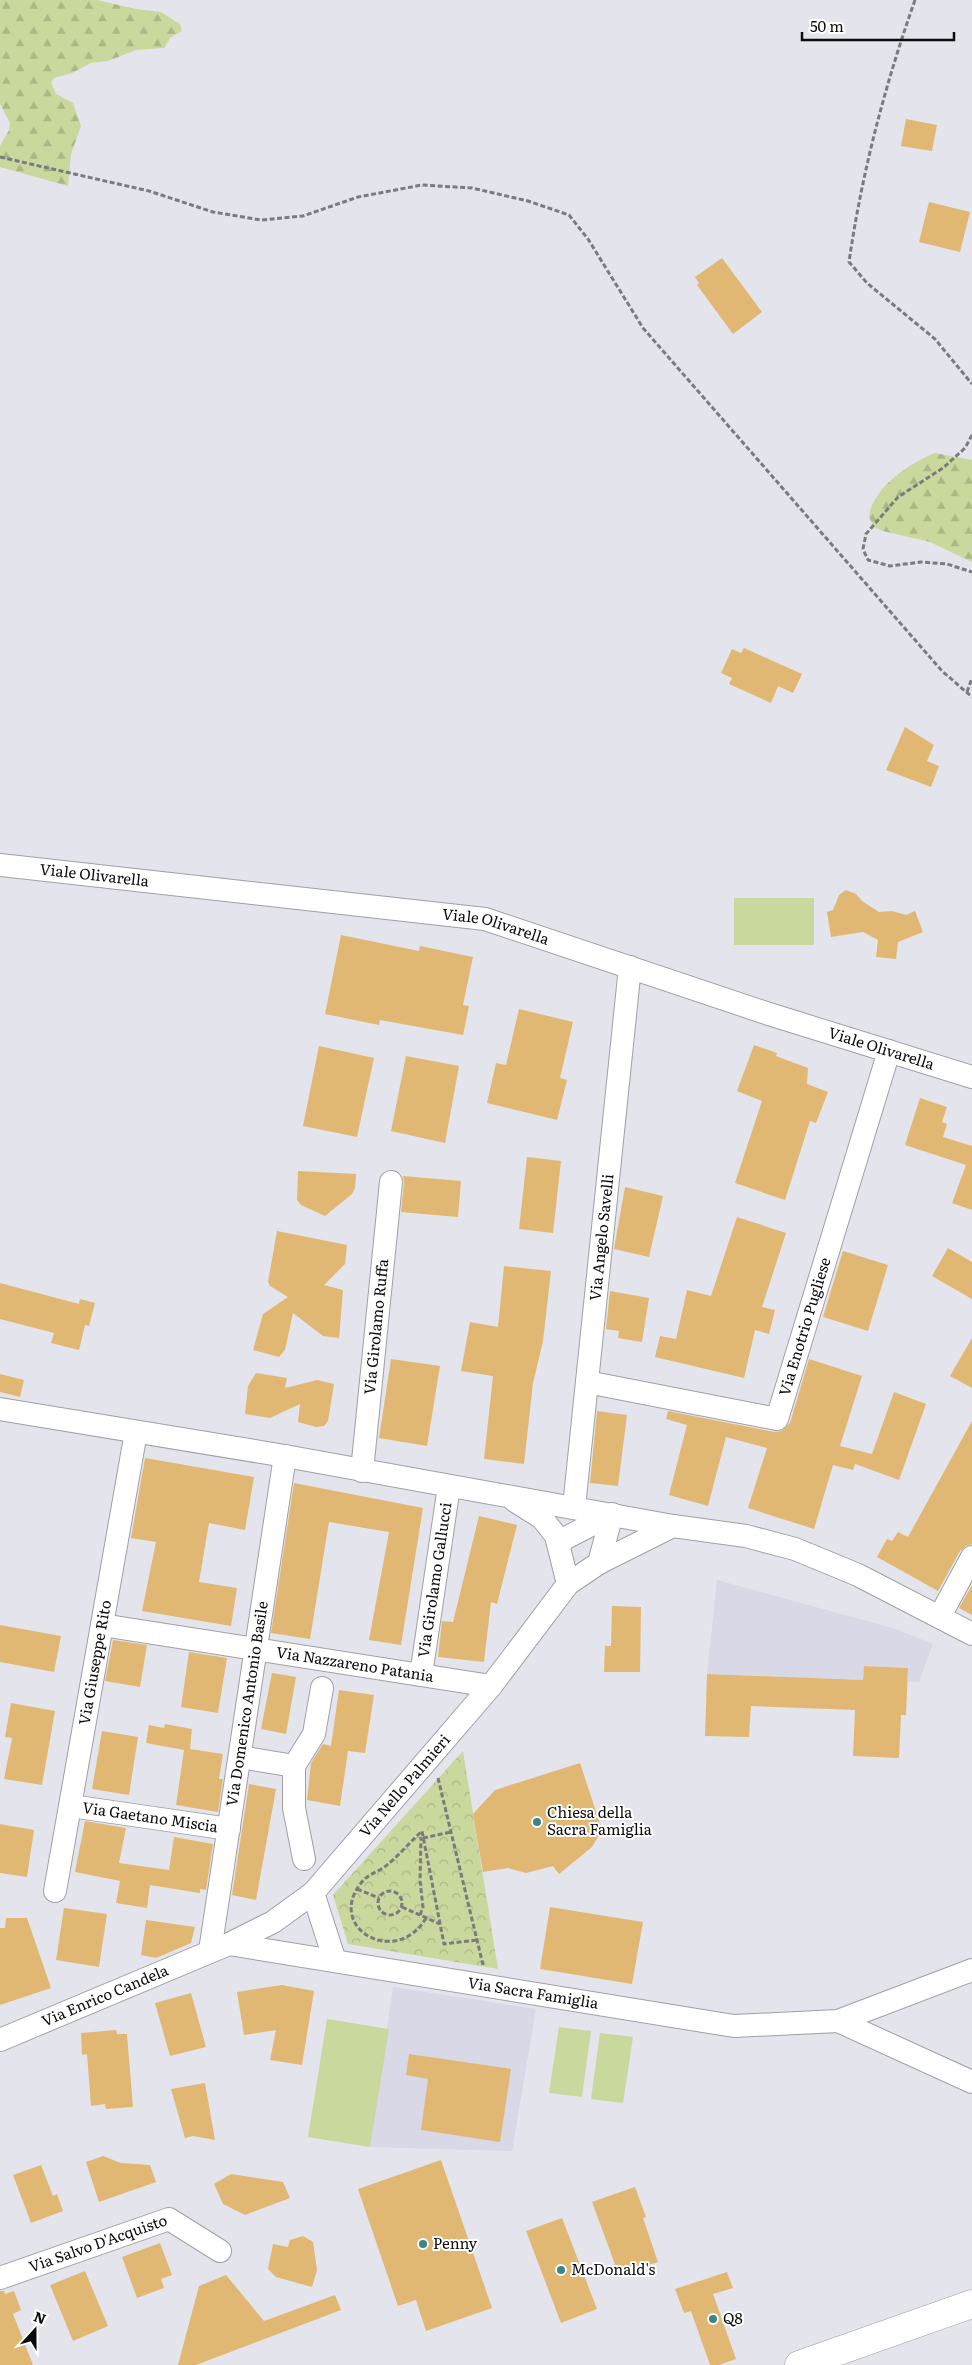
<svg xmlns="http://www.w3.org/2000/svg" width="972" height="2365" font-family="Literata,serif">
<style>
.built{fill:#d8d8e7}
.forest{fill:url(#forest-firs)}
.park{fill:url(#park-crowns)}
.garden{fill:#c9d89c}
.building{fill:#e1b873}
.lines{fill:none;stroke-linecap:round;stroke-linejoin:round}
.minor-casing{stroke:#9f9fa6;stroke-width:24}
.major-casing{stroke:#9f9fa6;stroke-width:29}
.path{stroke:#7a7a7f;stroke-width:3;stroke-dasharray:5 2.5;stroke-linecap:butt}
.minor{stroke:#fff;stroke-width:22}
.major{stroke:#fff;stroke-width:28}
.poi-dot{fill:#3d8586;stroke:#fff;stroke-width:2}
.labels{text-anchor:middle;stroke-width:4;stroke-linejoin:round;paint-order:stroke}
.street-label{font-size:15px;fill:#0b0b0d;stroke:#fff}
.poi-label{font-size:15px;fill:#0b0b0d;stroke:#fff;text-anchor:start}
</style>
<defs>
<pattern id="forest-firs" width="22" height="20" patternUnits="userSpaceOnUse" patternTransform="scale(1.25)"><rect width="22" height="20" fill="#c9d89c"/><path d="M5 1l3.5 6h-7zM16 11l3.5 6h-7z" fill="#abb885"/></pattern>
<pattern id="park-crowns" width="20" height="18" patternUnits="userSpaceOnUse" patternTransform="scale(1.25)"><rect width="20" height="18" fill="#c9d89c"/><path d="M2 6a3 3 0 1 1 6 0M12 15a3 3 0 1 1 6 0" fill="none" stroke="#abb885"/></pattern>
</defs>
<rect width="100%" height="100%" fill="#e4e4ec"/>
<g class="built">
<path d="M717 1580 896 1629 933 1644 919 1682H908V1668L864 1666 863 1680 707 1674Z"/>
<path d="M393 1987 536 2009 512 2151 370 2147Z"/>
</g>
<g class="forest">
<path d="M0 0H97L136 9 161 12 180 24 182 31 171 37 164 48 136 50 108 61 91 63 72 73 54 78 51 82 56 94 73 103 81 126 71 154 68 186 0 167V146L9 130 10 123 0 104Z"/>
<path d="M935 453 972 460V562L930 542 883 531 874 527 869 517C872 488 910 463 935 453Z"/>
</g>
<path class="park" d="M463 1751 498 1969 348 1944 333 1895Z"/>
<g class="garden">
<rect x="734" y="898" width="80" height="47"/>
<path d="M327 2019 389 2029 370 2147 308 2137Z"/>
<path d="M559 2027 591 2031 582 2097 549 2093Z"/>
<path d="M600 2033 633 2037 623 2103 591 2099Z"/>
</g>
<g class="building">
<path d="M906 119 937 125 932 151 901 146Z"/>
<path d="M929 202 970 212 960 252 919 242Z"/>
<path d="M722 258 762 312 733 334 697 285 699 283 695 277Z"/>
<path d="M744 648 802 674 793 693 778 686 771 703 729 684 732 678 721 673 732 649 741 653Z"/>
<path d="M905 727 934 745 927 761 939 766 931 787 886 770Z"/>
<path d="M846 890 856 894 862 901 879 912 892 911 906 915 915 911 923 932 898 942 896 959 876 957 878 940 863 932 831 937 827 912 833 910 839 895Z"/>
<path d="M341 935 419 951 420 946 473 957 463 1005 469 1006 463 1035 380 1020 379 1025 325 1014Z"/>
<path d="M519 1009 573 1022 560 1078 567 1080 557 1120 487 1103 496 1063 506 1065Z"/>
<path d="M754 1045 777 1053 776 1056 808 1068 807 1084 828 1092 816 1123 810 1121 785 1200 735 1183 762 1101 737 1091Z"/>
<path d="M319 1046 374 1058 357 1137 303 1126Z"/>
<path d="M406 1056 459 1066 445 1143 391 1131Z"/>
<path d="M920 1098 947 1107 942 1122 947 1124 943 1137 972 1146V1210L952 1203 966 1165 905 1145Z"/>
<path d="M527 1157 561 1161 553 1233 519 1229Z"/>
<path d="M298 1171 356 1174 355 1188 352 1194 325 1216 301 1205 297 1200Z"/>
<path d="M403 1176 461 1181 458 1217 401 1212 404 1183Z"/>
<path d="M625 1187 663 1196 649 1257 614 1249Z"/>
<path d="M737 1217 786 1233 762 1307 775 1310 769 1334 755 1330 744 1378 655 1357 660 1336 676 1339 687 1290 711 1296Z"/>
<path d="M277 1231 347 1245 345 1264 324 1285 343 1290 339 1338 323 1336 293 1313 285 1350 279 1357 253 1350 263 1314 288 1297 270 1286 268 1282Z"/>
<path d="M948 1248 972 1262V1299L932 1276Z"/>
<path d="M843 1251 888 1265 868 1331 823 1317Z"/>
<path d="M504 1266 551 1271 543 1341 533 1383 524 1464 484 1459 493 1376 461 1371 470 1322 498 1327Z"/>
<path d="M0 1283 79 1304 80 1299 95 1303 89 1326 85 1325 79 1350 51 1343 54 1333 0 1319Z"/>
<path d="M610 1291 649 1298 642 1342 618 1338 619 1331 606 1329Z"/>
<path d="M972 1338V1388L950 1376Z"/>
<path d="M391 1359 440 1366 427 1446 379 1438Z"/>
<path d="M809 1359 862 1376 840 1446 872 1454 894 1392 926 1404 899 1480 855 1464 853 1470 833 1465 814 1529 748 1508 767 1448 726 1437 708 1506 669 1495 687 1425 666 1419 668 1411 774 1432 781 1431 790 1423Z"/>
<path d="M256 1373 287 1378 285 1388 317 1380 334 1384 328 1421 324 1426 316 1427 298 1422 300 1404 270 1418 245 1414 248 1386Z"/>
<path d="M0 1374 24 1380 20 1397 0 1392Z"/>
<path d="M597 1411 627 1415 618 1486 590 1483Z"/>
<path d="M972 1421V1544L966 1546 960 1551 938 1591 877 1557 887 1539 892 1541 898 1532 908 1537Z"/>
<path d="M145 1458 254 1477 245 1530 209 1523 199 1582 237 1588 231 1626 142 1611 156 1542 131 1538Z"/>
<path d="M294 1483 423 1508 401 1645 369 1640 389 1532 329 1522 310 1639 271 1633Z"/>
<path d="M479 1516 517 1525 497 1604 491 1602 484 1662 438 1657 442 1621 453 1622Z"/>
<path d="M972 1585V1615L959 1608Z"/>
<path d="M612 1606 641 1607 640 1672H604L605 1646H611Z"/>
<path d="M0 1625 61 1636 54 1672 0 1662Z"/>
<path d="M113 1640 147 1645 140 1687 105 1681Z"/>
<path d="M189 1652 227 1658 218 1713 181 1707Z"/>
<path d="M864 1666 908 1668 906 1715H901L899 1758 853 1756 855 1710 751 1706 749 1737 705 1736 707 1674 863 1680Z"/>
<path d="M272 1673 296 1677 286 1734 261 1729Z"/>
<path d="M339 1690 374 1695 365 1753 348 1751 340 1806 307 1800 311 1763 323 1744 331 1746Z"/>
<path d="M11 1703 55 1711 42 1785 4 1779 12 1738 5 1737Z"/>
<path d="M165 1724 192 1729 190 1749 223 1754 219 1779H223L218 1812 176 1805 184 1750 146 1743 149 1725 164 1728Z"/>
<path d="M102 1731 138 1737 129 1795 92 1789Z"/>
<path d="M580 1763 602 1830 592 1847 559 1874 553 1866 526 1873 508 1868 483 1872 473 1814 495 1790Z"/>
<path d="M249 1784 276 1789 256 1900 232 1895Z"/>
<path d="M85 1821 126 1828 119 1863 169 1870 174 1837 213 1844 206 1890 200 1889V1893L150 1885 147 1908 116 1903 120 1881 75 1872Z"/>
<path d="M0 1824 34 1830 27 1877 0 1873Z"/>
<path d="M550 1907 643 1922 632 1984 540 1969Z"/>
<path d="M64 1908 107 1914 99 1967 56 1960Z"/>
<path d="M6 1918H27L51 1988 0 2005V1928H5Z"/>
<path d="M146 1920 195 1927 191 1943 156 1958 141 1955Z"/>
<path d="M282 1985 314 1991 302 2065 270 2060 276 2030 244 2035 237 1992Z"/>
<path d="M191 1993 206 2047 170 2056 155 2003Z"/>
<path d="M116 2030 117 2034H127L133 2107 106 2109 105 2104 91 2106 87 2054 82 2055 81 2033Z"/>
<path d="M409 2054 511 2069 500 2142 421 2130 428 2079 406 2075Z"/>
<path d="M205 2083 215 2140 193 2136 185 2138 171 2089Z"/>
<path d="M103 2156 121 2163 150 2165 156 2182 99 2202 86 2162Z"/>
<path d="M441 2160 492 2308 426 2331 416 2300 398 2306 358 2189Z"/>
<path d="M41 2165 53 2196 57 2194 63 2211 31 2223 13 2175Z"/>
<path d="M231 2174 283 2182 290 2198 245 2215 223 2204 214 2184Z"/>
<path d="M635 2187 646 2217 643 2218 658 2262 619 2275 592 2202Z"/>
<path d="M562 2218 597 2309 561 2323 526 2231Z"/>
<path d="M303 2236 313 2242 317 2270 312 2287 276 2277 268 2269 273 2244 288 2247 290 2240Z"/>
<path d="M160 2243 172 2275 161 2279 164 2288 137 2298 122 2257Z"/>
<path d="M85 2271 108 2326 73 2341 50 2285Z"/>
<path d="M727 2272 733 2288 713 2294 736 2359 719 2365H710L691 2311 684 2313 675 2289Z"/>
<path d="M226 2275 264 2321 335 2295 341 2310 196 2365H178L199 2286Z"/>
<path d="M0 2291H4L5 2294 14 2291 21 2310 13 2314 33 2365H0Z"/>
</g>
<g class="lines">
<defs>
<g id="minor">
<path id="s1" d="M0 865 485 919 769 1014 972 1077"/>
<path id="s2" d="M587 1382 777 1419 889 1051"/>
<path d="M0 1409 285 1456 673 1526 746 1536 795 1549 858 1575 972 1634"/>
<path id="s3" d="M362 1471 391 1182"/>
<path d="M515 1501 542 1518 556 1536 568 1584"/>
<path id="s4" d="M574 1507 630 967"/>
<path d="M558 1542 612 1514 599 1563"/>
<path d="M940 1616 972 1557"/>
<path id="s5" d="M102 1625 491 1686"/>
<path id="s6" d="M421 1675 449 1486"/>
<path d="M240 1757 294 1766V1808L304 1859"/>
<path d="M294 1766 314 1734 322 1688"/>
<path id="s7" d="M71 1806 229 1829"/>
<path id="s8" d="M55 1891 136 1432"/>
<path d="M313 1893 335 1961"/>
<path id="s9" d="M229 1944 734 2026 838 2021 972 1970"/>
<path id="s10" d="M210 1951 285 1456"/>
<path d="M838 2021 972 2082"/>
<path id="s11" d="M0 2040 229 1944 273 1922 313 1893 491 1686 568 1584 599 1563 673 1526"/>
<path id="s12" d="M0 2278 169 2219 220 2251"/>
</g>
<path id="major" d="M799 2365 972 2304"/>
</defs>
<use href="#minor" class="minor-casing"/>
<use href="#major" class="major-casing"/>
<g class="path">
<path d="M915 0C885 85 862 172 849 262L867 283 935 339 972 384"/>
<path d="M0 157 149 191 213 212 261 220 303 216 358 197 422 185 472 188 528 201 569 215 588 239 643 328 942 671 972 697"/>
<path d="M972 435 965 448 943 468 898 497 866 534 863 549 868 560 890 566 921 562 947 564 972 572"/>
<path d="M967 692 972 678"/>
<path d="M438 1778 483 1965"/>
<path d="M423 1838 451 1832"/>
<path d="M357 1889 379 1898"/>
<circle cx="390" cy="1903" r="12"/>
<path d="M402 1907 440 1924"/>
<path d="M420 1915 423 1907 420 1881 421 1837"/>
<path d="M426 1918C397 1968 325 1929 361 1883 367 1875 375 1873 383 1868 397 1858 409 1843 422 1831L444 1944 477 1940"/>
</g>
<use href="#minor" class="minor"/>
<use href="#major" class="major"/>
</g>
<g class="poi-dot">
<circle cx="537" cy="1822" r="5"/>
<circle cx="423" cy="2244" r="5"/>
<circle cx="561" cy="2270" r="5"/>
<circle cx="713" cy="2319" r="5"/>
</g>
<g class="labels">
<g class="street-label">
<text dy="5" stroke="none"><textPath href="#s1" startOffset="95">Viale Olivarella</textPath></text>
<text dy="5" stroke="none"><textPath href="#s1" startOffset="500">Viale Olivarella</textPath></text>
<text dy="5" stroke="none"><textPath href="#s1" startOffset="905">Viale Olivarella</textPath></text>
<text dy="5" stroke="none"><textPath href="#s4" startOffset="271">Via Angelo Savelli</textPath></text>
<text dy="5" stroke="none"><textPath href="#s3" startOffset="145">Via Girolamo Ruffa</textPath></text>
<text dy="5" stroke="none"><textPath href="#s2" startOffset="290">Via Enotrio Pugliese</textPath></text>
<text dy="5" stroke="none"><textPath href="#s6" startOffset="96">Via Girolamo Gallucci</textPath></text>
<text dy="5" stroke="none"><textPath href="#s8" startOffset="232">Via Giuseppe Rito</textPath></text>
<text dy="5" stroke="none"><textPath href="#s5" startOffset="256">Via Nazzareno Patania</textPath></text>
<text dy="5" stroke="none"><textPath href="#s10" startOffset="250">Via Domenico Antonio Basile</textPath></text>
<text dy="5" stroke="none"><textPath href="#s11" startOffset="488">Via Nello Palmieri</textPath></text>
<text dy="5" stroke="none"><textPath href="#s7" startOffset="80">Via Gaetano Miscia</textPath></text>
<text dy="5" stroke="none"><textPath href="#s9" startOffset="308">Via Sacra Famiglia</textPath></text>
<text dy="5" stroke="none"><textPath href="#s11" startOffset="114">Via Enrico Candela</textPath></text>
<text dy="5" stroke="none"><textPath href="#s12" startOffset="104">Via Salvo D'Acquisto</textPath></text>
</g>
<g class="poi-label">
<text x="547" y="1818">Chiesa della<tspan x="547" dy="17">Sacra Famiglia</tspan></text>
<text x="433" y="2249">Penny</text>
<text x="571" y="2275">McDonald's</text>
<text x="723" y="2324">Q8</text>
</g>
</g>
<g transform="translate(35 2330) rotate(21)" stroke="#ffffff" stroke-width="4" paint-order="stroke">
<path d="M0-4L9 19L0 12L-9 19Z" fill="#0b0b0d"/>
<text y="-8" font-size="14" font-weight="bold" text-anchor="middle" fill="#0b0b0d">N</text>
</g>
<path d="M802 32v8h152v-8" fill="none" stroke="#0b0b0d" stroke-width="2.5"/>
<text x="810" y="32" font-size="15" fill="#0b0b0d" stroke="#ffffff" stroke-width="4" paint-order="stroke">50 m</text>
</svg>
